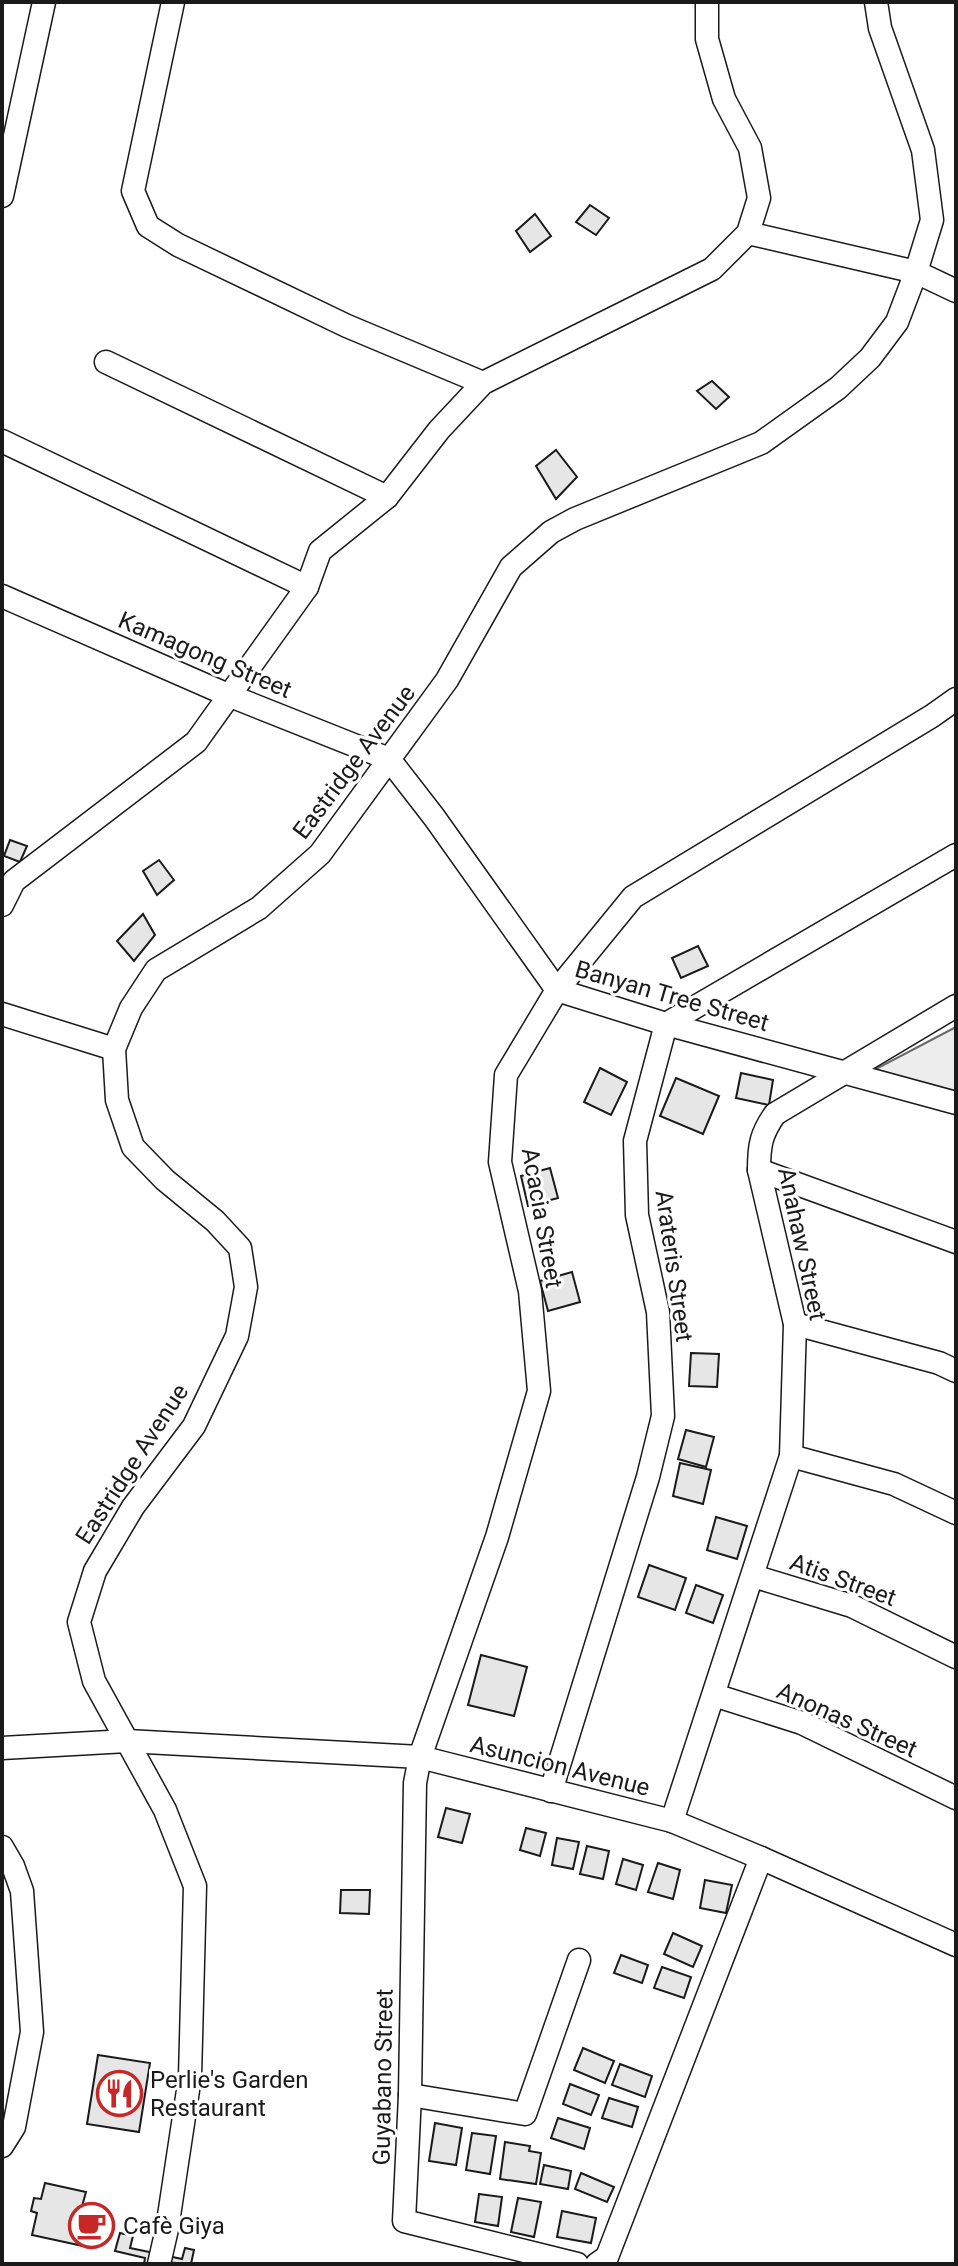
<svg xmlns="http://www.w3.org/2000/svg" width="958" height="2266" font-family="Roboto,sans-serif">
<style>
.built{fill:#ededed;stroke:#6a6a6a;stroke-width:2}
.building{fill:#e6e6e6;stroke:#1a1a1a;stroke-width:2}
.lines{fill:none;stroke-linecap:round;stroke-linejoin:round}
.minor-casing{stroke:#1a1a1a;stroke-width:25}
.minor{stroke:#fff;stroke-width:22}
.labels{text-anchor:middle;stroke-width:6;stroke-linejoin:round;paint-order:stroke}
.street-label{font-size:24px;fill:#1a1a1a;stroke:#fff}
.poi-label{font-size:24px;fill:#1a1a1a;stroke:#fff;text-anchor:start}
</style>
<rect width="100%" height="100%" fill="#fff"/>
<path class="built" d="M956 1027V1098L872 1071Z"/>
<g class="building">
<path d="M590 205 609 218 596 235 576 222Z"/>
<path d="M535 214 551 236 530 252 516 231Z"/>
<path d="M712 381 729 397 716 409 697 391Z"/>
<path d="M556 450 577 477 556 499 536 466Z"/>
<path d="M10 840 27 846 20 862 4 856Z"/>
<path d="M159 860 174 880 157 895 143 871Z"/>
<path d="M143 914 155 935 134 961 117 941Z"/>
<path d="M698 946 708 966 681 978 672 958Z"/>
<path d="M600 1068 627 1082 611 1115 584 1102Z"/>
<path d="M741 1073 773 1080 769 1105 736 1098Z"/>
<path d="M676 1078 719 1096 703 1134 660 1116Z"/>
<path d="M550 1168 558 1198 528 1206 521 1176Z"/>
<path d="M572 1272 580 1302 548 1311 540 1281Z"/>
<path d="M691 1353 719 1354 717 1387 689 1386Z"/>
<path d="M686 1430 714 1437 706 1467 678 1459Z"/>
<path d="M680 1463 711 1470 703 1504 673 1496Z"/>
<path d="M716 1517 747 1526 737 1559 707 1550Z"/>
<path d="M649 1565 686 1578 675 1610 638 1597Z"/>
<path d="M696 1585 723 1595 713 1623 686 1613Z"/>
<path d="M481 1655 527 1667 514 1716 468 1705Z"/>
<path d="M446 1808 470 1814 462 1843 438 1837Z"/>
<path d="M526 1828 546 1833 540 1856 520 1850Z"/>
<path d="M557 1838 579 1842 573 1869 552 1865Z"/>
<path d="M587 1846 609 1851 603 1879 580 1874Z"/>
<path d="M623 1859 643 1865 636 1890 616 1884Z"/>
<path d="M658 1863 680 1870 673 1899 648 1892Z"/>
<path d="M705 1880 732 1885 726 1913 700 1908Z"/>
<path d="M341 1890H370L369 1914 340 1913Z"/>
<path d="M673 1933 702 1946 693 1967 664 1954Z"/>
<path d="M621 1955 648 1965 642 1983 614 1973Z"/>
<path d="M662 1967 691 1977 684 1998 654 1988Z"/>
<path d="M583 2048 614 2061 605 2083 574 2070Z"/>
<path d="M98 2055 150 2063 139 2132 87 2124Z"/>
<path d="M620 2064 652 2076 645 2097 612 2085Z"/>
<path d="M570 2084 599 2095 591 2115 563 2104Z"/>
<path d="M609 2098 638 2107 632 2127 602 2118Z"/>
<path d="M558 2118 590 2128 584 2149 551 2138Z"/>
<path d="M435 2123 462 2128 456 2165 429 2161Z"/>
<path d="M472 2133 496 2136 490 2174 466 2170Z"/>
<path d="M505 2142 530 2146 529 2151 541 2153 536 2184 500 2179Z"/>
<path d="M544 2165 571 2171 568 2189 540 2184Z"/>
<path d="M581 2173 614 2187 607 2202 575 2189Z"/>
<path d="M45 2183 86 2192 81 2210 91 2212 83 2246 32 2235 37 2213 31 2211 34 2198 41 2199Z"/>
<path d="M479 2194 502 2197 498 2226 475 2222Z"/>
<path d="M518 2198 541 2202 534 2237 511 2232Z"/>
<path d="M562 2211 596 2218 591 2243 557 2237Z"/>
<path d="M120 2233 133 2236 130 2248 154 2253 182 2259 185 2248 194 2250 191 2264 163 2262 162 2264H144L145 2258 115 2251Z"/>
</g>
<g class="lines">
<defs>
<g id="minor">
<path d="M173 2 133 191 148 226 178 245 347 326 483 383"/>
<path d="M2 196 44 2"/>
<path d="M748 233 916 272 956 291"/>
<path d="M106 362 387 497"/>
<path d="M2 441 307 587"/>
<path d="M2 596 228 695 389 759"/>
<path d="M389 759 434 817 557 990 666 1024 956 1103"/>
<path d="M2 905 14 881 196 742 307 587 320 551 387 497 439 430 483 383 712 269 748 233 759 198 750 148 724 99 707 39V2"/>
<path d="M2 1014 114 1049"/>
<path d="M759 1170 956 1242"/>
<path d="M795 1324 939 1363 956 1371"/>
<path d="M791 1456 894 1484 956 1513"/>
<path d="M753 1576 852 1606 956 1657"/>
<path d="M714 1695 802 1723 956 1798"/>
<path d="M2 1748 127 1741 420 1757 672 1821 761 1858 956 1945"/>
<path d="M551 1791 648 1477 663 1416 658 1312 637 1215 635 1141 666 1024 956 855"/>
<path d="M672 1821 791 1456 795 1324 759 1170C759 1145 761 1134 775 1114L956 1006"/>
<path d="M2 1847 13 1866 22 1891 32 2032 14 2127 2 2146"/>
<path d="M410 2095 525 2114 579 1960"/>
<path d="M159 2264 167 2229 190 2077 195 1886 165 1810 94 1681 79 1622 95 1571 133 1507 194 1426 237 1336 246 1287 240 1248 215 1221 165 1180 133 1147 117 1100 114 1049 131 1008 156 970 259 908 320 854 447 680 511 567 551 532 575 519 761 443 838 388 870 358 897 322 916 272 932 220 923 150 880 28 876 2"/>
<path d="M577 2264 404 2221 410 2095 415 1783 420 1757 497 1537 539 1391 530 1291 500 1162 506 1075 557 990 633 897 932 716 956 699"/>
<path d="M597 2264 607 2257 761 1858"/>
</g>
</defs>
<use href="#minor" class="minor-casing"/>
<use href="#minor" class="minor"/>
</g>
<defs>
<symbol id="restaurant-ring" viewBox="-11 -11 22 22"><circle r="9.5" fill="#fff" stroke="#c62828" stroke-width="1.5"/><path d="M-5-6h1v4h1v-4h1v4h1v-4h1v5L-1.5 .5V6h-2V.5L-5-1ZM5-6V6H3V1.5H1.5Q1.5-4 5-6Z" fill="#c62828"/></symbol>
<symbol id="cafe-ring" viewBox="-11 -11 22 22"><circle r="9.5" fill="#fff" stroke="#c62828" stroke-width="1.5"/><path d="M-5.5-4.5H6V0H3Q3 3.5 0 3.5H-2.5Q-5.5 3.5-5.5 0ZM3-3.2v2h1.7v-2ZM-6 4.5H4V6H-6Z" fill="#c62828"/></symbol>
</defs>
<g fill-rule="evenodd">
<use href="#restaurant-ring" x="94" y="2068" width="51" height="51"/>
<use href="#cafe-ring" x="66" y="2200" width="51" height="51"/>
</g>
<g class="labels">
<g class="street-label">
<text transform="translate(205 655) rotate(23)" y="8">Kamagong Street</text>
<text transform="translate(354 762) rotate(-53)" y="8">Eastridge Avenue</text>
<text transform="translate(672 996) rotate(16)" y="8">Banyan Tree Street</text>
<text transform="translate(542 1218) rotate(80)" y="8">Acacia Street</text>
<text transform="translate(802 1244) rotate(78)" y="8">Anahaw Street</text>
<text transform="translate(674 1266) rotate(82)" y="8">Arateris Street</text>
<text transform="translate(132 1464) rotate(-57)" y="8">Eastridge Avenue</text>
<text transform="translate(843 1580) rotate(20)" y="8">Atis Street</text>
<text transform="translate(847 1720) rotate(24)" y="8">Anonas Street</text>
<text transform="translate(560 1766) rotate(14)" y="8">Asuncion Avenue</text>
<text transform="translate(383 2077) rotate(-89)" y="8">Guyabano Street</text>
</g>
<g class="poi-label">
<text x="150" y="2088">Perlie's Garden<tspan x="150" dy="28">Restaurant</tspan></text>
<text x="123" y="2234">Cafè Giya</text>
</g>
</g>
<rect width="958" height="2266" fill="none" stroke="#1a1a1a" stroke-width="8"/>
</svg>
